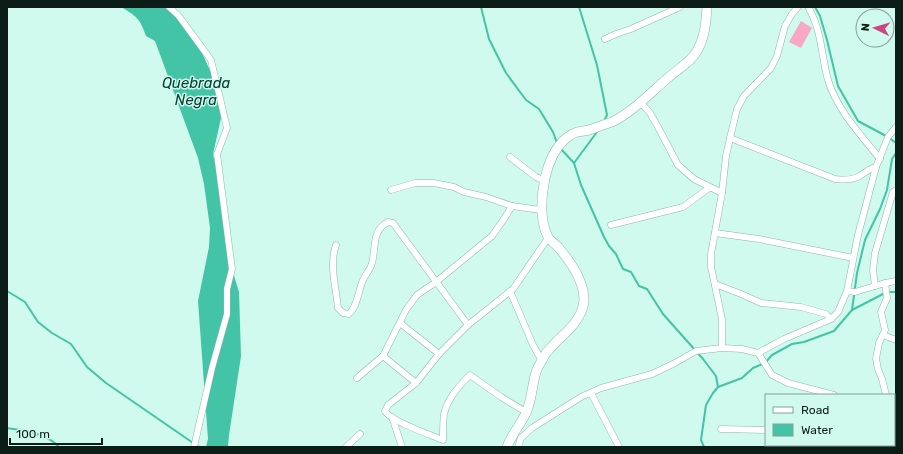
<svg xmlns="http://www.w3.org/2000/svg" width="903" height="454" font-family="Rubik,sans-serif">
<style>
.green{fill:#f8a8c4}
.water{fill:#43c4a6}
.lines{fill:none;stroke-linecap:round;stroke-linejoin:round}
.stream{stroke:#43c4a6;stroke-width:2}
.minor-casing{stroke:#8eb6aa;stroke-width:7}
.secondary-casing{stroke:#8eb6aa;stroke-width:10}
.minor{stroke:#fff;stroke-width:6}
.secondary{stroke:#fff;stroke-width:9}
.labels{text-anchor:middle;stroke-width:3;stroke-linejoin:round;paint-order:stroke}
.water-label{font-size:15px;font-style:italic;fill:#074135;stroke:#d0faed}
</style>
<rect width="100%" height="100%" fill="#d0faed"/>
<path class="green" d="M801 21 812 28 801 48 789 42Z"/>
<path class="water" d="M121 7H169L178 15 203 55 217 86 221 118 213 154 228 226 232 269 239 292 241 356 229 435 228 447H206L208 439 198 301 209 247 210 228 204 184 198 158 155 41 146 36C140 18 136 16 121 7Z"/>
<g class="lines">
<g class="stream">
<path d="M481 7 489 39 506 73 526 100 539 109 553 132 557 143"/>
<path d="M579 7 597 65 607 115 605 119"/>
<path d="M815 7 820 16 827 40 838 86 858 121 888 137 896 143"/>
<path d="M560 148 574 163 581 185 604 237 609 246 616 254 623 269 631 272 639 286 647 289 663 314 703 359 716 376 718 387"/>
<path d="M574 163 597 132"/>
<path d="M7 291 25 302 38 322 52 333 71 344 87 367 106 383 199 447"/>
<path d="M852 310 887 292H896"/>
<path d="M7 428C24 431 47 433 59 447"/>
<path d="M704 447 701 440 706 405 713 393 718 387 742 378 753 368 765 363 772 355 792 344 804 342 834 331 852 310 857 273 865 240 880 209 887 190 892 159 896 153"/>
</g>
<defs>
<g id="minor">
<path d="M169 7 178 15 211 60 227 128 217 154 232 269 227 289V314L212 368 194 447"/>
<path d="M808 7C822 30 821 55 828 80 837 110 861 135 880 159"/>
<path d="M605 39 616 34 631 29 680 7"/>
<path d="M641 103 650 113 658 127 678 165 694 179 722 193"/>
<path d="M730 138 835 179C843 180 854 180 861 175 866 172 870 168 876 167"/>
<path d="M510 157 536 177 545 181"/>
<path d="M391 190 415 183H434L454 187 464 192 486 197 512 206 541 210"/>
<path d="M611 225 683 207 709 188"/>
<path d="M715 233 759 239 853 258"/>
<path d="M336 245C329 265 336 287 338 308L343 313 349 314C358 306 358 291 363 280 365 275 369 271 371 266 377 251 370 231 388 222L393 223 468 325"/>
<path d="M885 283 896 281"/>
<path d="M715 284 741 294 761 303 801 307 826 314 831 319"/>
<path d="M875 286 873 270 875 253 893 192 896 190"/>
<path d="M510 291 533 345 542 361"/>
<path d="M847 291 855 292 885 283 887 298 881 312 885 330 879 343 876 359 878 369 882 379 886 395"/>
<path d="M400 323 439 354"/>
<path d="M883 335 896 340"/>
<path d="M722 348V319L711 267V254L722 193 726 156 730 138 737 109 744 96 771 68 777 56 785 26 792 14 798 7"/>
<path d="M758 353 784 339 831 319 838 312 847 291 858 235 876 167 888 137 896 127"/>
<path d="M383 356 416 383"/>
<path d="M357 378 383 356 406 310 417 295 436 282 492 236 504 219 512 206"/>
<path d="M591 393 619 447"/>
<path d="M526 412 501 397 470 375C459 385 447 400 444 414 443 422 443 431 443 440 431 435 390 421 385 411L388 405 416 383 439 354 468 325 513 289 548 238"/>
<path d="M894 413 896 414"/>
<path d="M392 417 402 447"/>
<path d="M894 426 896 422"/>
<path d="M721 429 766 430"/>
<path d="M849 445 854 447"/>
<path d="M346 447 360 434"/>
<path d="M518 447 521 438 532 428 581 397 601 388 652 374 675 363 696 351 722 348 742 349 758 353 772 375 788 383 834 395"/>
<path d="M885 447 886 445"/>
</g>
<path id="secondary" d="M507 447C512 434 520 425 526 413 532 400 532 385 536 372 538 366 543 359 546 353 549 349 553 346 556 342 568 331 583 318 584 300 584 281 571 262 558 247 555 243 550 241 548 237 536 213 543 168 558 147 562 141 570 134 577 132 582 131 587 131 592 129 598 127 605 124 612 122 634 111 650 93 669 77 678 69 691 62 697 51 705 37 706 22 707 7"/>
</defs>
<use href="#minor" class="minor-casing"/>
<use href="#secondary" class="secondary-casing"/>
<use href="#minor" class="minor"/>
<use href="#secondary" class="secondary"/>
</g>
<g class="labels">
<g class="water-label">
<text x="196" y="88">Quebrada<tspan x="196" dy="17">Negra</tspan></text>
</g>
</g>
<rect width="903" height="454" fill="none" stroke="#0c1c17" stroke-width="16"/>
<rect x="765" y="394" width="130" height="52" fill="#d0faed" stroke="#82a197"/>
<rect x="773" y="407" width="20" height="6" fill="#ffffff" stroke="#82a197"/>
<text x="801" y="414" font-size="12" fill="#0c1c17">Road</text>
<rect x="773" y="424" width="20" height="12" fill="#43c4a6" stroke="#82a197"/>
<text x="801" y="434" font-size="12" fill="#0c1c17">Water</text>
<g transform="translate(875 28) rotate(275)"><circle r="19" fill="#d0faed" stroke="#82a197"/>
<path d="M0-3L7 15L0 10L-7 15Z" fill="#cd4582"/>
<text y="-6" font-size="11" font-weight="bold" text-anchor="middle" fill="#0c1c17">N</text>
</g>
<path d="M10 438v6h92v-6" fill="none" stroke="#0c1c17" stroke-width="2"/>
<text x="16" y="438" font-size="12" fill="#0c1c17" stroke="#d0faed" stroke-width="3" paint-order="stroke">100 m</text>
</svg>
